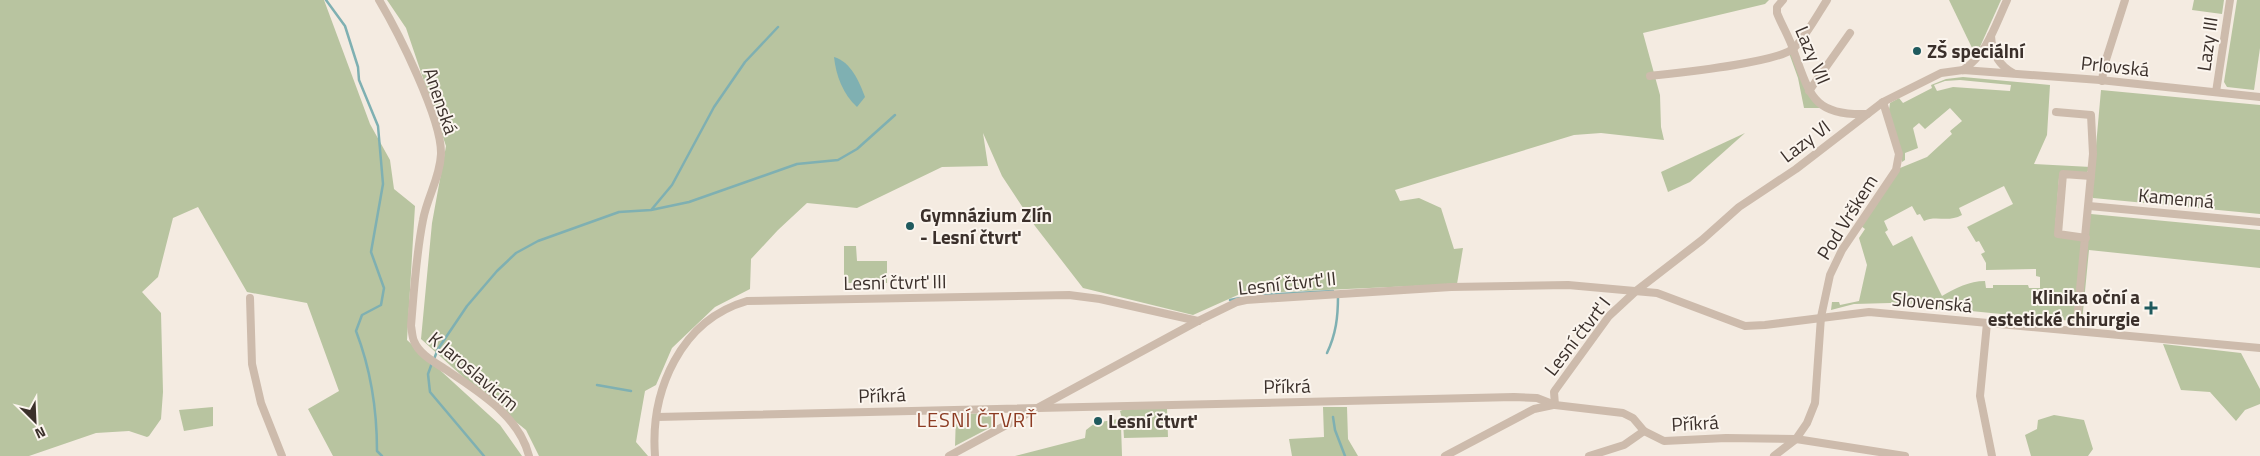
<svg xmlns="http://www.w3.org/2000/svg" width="2260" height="456" font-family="'Titillium Web',sans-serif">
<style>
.green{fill:#b8c4a0;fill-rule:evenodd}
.water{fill:#7fb0b2}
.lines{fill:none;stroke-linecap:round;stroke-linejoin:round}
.stream{stroke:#7fb0b2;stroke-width:2.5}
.minor{stroke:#cdbbac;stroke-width:8}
.poi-dot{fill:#1f5a5e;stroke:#fbf5ee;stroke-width:2}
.labels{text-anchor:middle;stroke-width:4;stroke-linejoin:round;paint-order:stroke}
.street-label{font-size:19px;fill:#3b302b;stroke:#fbf5ee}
.poi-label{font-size:19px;font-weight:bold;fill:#3b302b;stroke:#fbf5ee;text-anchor:start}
.neighbourhood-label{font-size:20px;letter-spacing:1px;fill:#8c3b22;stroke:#fbf5ee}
</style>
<rect width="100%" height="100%" fill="#f4ebe1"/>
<g class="green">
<path d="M0 0H324L370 124 390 160 394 189 415 206 407 340 500 425 522 456H333L308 409 339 391 307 303 247 292 198 207 173 218 158 277 142 292 161 313 163 392 161 419 149 436 147 437 129 431 96 433 29 456H0Z"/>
<path d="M387 0H1769L1765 4 1643 33 1660 95 1661 127 1664 140 1601 133 1574 135 1395 190 1400 201 1419 198 1441 208 1454 249 1463 248 1457 284 1240 294 1193 315 1083 288 1035 226 1002 176 983 133 988 166 942 167 857 208 807 203 778 230 751 259 750 289 715 307 672 348 656 385 645 391 636 442 648 456H539L526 430 491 402 421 339 432 223 446 146 406 28Z"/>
<path d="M1949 0H2001L1979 49 1973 50Z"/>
<path d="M2194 0H2224L2222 14 2192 10Z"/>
<path d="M2237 0H2260V48L2254 90 2227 87 2224 82Z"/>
<path d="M1789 53H1790L1821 108H1804L1798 78Z"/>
<path d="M1963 77 2050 85 2047 135 2034 164 2091 167 2087 172 2059 178 2055 230 2082 238 2091 214 2260 230V268L2089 250 2082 322 1890 303 1854 304 1831 310 1832 302H1839L1840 305 1859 301 1867 265 1859 238 1865 229 1861 226 1900 168 1927 157 1952 134 1950 131 1962 121 1950 108 1925 129 1919 123 1913 128 1918 148 1905 153V160L1902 162V155L1889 110 1890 103 1899 98 1903 103 1932 88 1931 85 1946 79ZM1960 80 2011 85 2010 91 1953 87 1937 91 1934 85 1945 81ZM2004 186 2013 204 1967 227 1976 242 1979 241 1985 252 1981 254 1986 263V270L2036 269V276L2040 277V288H2029L2028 285H1993V288H1986L1985 281C1969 281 1956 288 1942 296L1912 236 1893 246 1885 232 1888 230 1884 221 1912 206 1917 215 1920 214 1924 221C1936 215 1948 223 1962 215L1959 208Z"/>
<path d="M2101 90 2260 105V214L2093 198 2092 191Z"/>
<path d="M1745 133 1690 182 1668 192 1661 172Z"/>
<path d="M844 246H856L857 261H887V283H844Z"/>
<path d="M2163 344 2241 353 2260 389V404L2245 410 2236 421 2210 392 2181 390Z"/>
<path d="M213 407V426L184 431 179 410Z"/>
<path d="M1323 407H1347L1348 439 1358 456H1292L1289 439 1324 437Z"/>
<path d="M1125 409H1167L1168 437 1124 438 1123 422 1120 411Z"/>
<path d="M992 413 995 425 955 446 956 414Z"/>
<path d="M2054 415 2084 420 2093 449 2088 456H2031L2025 435 2037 429 2038 420Z"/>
<path d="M1118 419 1121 425 1122 456H1015L1085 438 1086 430 1095 423Z"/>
</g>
<path class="water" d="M834 57C851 62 859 81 865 97L857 107C843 94 836 76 834 57Z"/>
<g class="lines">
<g class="stream">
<path d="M326 0 345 26 358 67 359 80 378 126 383 184 371 252 384 288 381 305 362 315 356 331C371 370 377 409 377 451L382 456"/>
<path d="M652 209 672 185 714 107 745 62 778 27"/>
<path d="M1263 295 1333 291"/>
<path d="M1230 300 1240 298"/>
<path d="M1327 353C1336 334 1338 317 1338 296"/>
<path d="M434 359 438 349 467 306 497 271 516 253 538 241 619 212 651 210 689 202 797 164 838 160 857 149 895 115"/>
<path d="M432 363 428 374 430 392 484 456"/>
<path d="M597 385 631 391"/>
<path d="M1333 417 1335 430 1345 456"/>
</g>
<g class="minor">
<path d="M379 0C398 32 442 119 441 154 440 178 427 197 423 220 416 255 414 290 411 326 412 330 412 337 414 341 419 354 434 362 445 369 477 391 519 415 529 456"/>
<path d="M1783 0 1777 7V13C1782 26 1790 38 1794 52 1810 95 1813 116 1867 114"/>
<path d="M1991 36C1992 52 1998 65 2013 73"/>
<path d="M1963 70C1987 54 1995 26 2007 0"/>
<path d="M1650 76C1676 73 1778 63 1794 48 1806 36 1818 14 1827 0"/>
<path d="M2102 81 2104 66 2125 0"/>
<path d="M1809 91 1850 33"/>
<path d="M2216 92 2230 0"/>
<path d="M2056 112 2091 115 2093 154 2076 331"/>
<path d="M2089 206 2260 222"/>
<path d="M2086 238 2058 234 2063 174 2091 176"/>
<path d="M250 298 252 364 261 403 282 456"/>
<path d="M1987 323 1980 396 1992 456"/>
<path d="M1555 405 1554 392 1556 389 1609 316 1636 291 1702 240 1739 207 1796 169 1883 102 1941 73 1963 70 2100 80 2260 97"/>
<path d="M657 417 1514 397 1537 398 1555 405 1623 413 1633 418 1644 431 1664 441 1726 438 1796 439 1905 456"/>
<path d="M655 456C650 390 681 320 747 301L1069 295 1100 299 1198 321"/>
<path d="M949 456 1198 321 1237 302 1246 300 1451 287 1568 285 1657 293 1745 326 1765 325 1869 312 2260 348"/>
<path d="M1445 456 1534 409 1553 405"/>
<path d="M1589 456 1624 445 1644 431"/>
<path d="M1774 456 1796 439 1807 423 1815 403 1821 317 1830 275 1842 250 1896 170 1899 154 1883 102"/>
</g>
</g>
<g class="poi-dot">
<circle cx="1917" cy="51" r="5"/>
<circle cx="910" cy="226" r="5"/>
<path d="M2148.5 300.5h5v5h5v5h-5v5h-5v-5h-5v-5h5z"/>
<circle cx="1098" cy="421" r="5"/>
</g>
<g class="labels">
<g class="street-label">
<text transform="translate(2207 44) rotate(-82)" y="7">Lazy III</text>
<text transform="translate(1813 55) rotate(67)" y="7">Lazy VII</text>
<text transform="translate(2115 66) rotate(6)" y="7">Prlovská</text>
<text transform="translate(441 101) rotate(71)" y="7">Anenská</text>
<text transform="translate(1805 141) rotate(-37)" y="7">Lazy VI</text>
<text transform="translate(2176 198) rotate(5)" y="7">Kamenná</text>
<text transform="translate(1847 217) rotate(-58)" y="7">Pod Vrškem</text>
<text transform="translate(895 282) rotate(-1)" y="7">Lesní čtvrť III</text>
<text transform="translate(1287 283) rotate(-6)" y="7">Lesní čtvrť II</text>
<text transform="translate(1932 302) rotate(5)" y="7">Slovenská</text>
<text transform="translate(1577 336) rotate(-52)" y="7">Lesní čtvrť I</text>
<text transform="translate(474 371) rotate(40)" y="7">K Jaroslavicím</text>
<text transform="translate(1287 386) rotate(-1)" y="7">Příkrá</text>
<text transform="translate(882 395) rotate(-2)" y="7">Příkrá</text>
<text transform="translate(1695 423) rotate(-3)" y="7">Příkrá</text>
</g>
<g class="poi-label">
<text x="1927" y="58">ZŠ speciální</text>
<text x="920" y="222">Gymnázium Zlín<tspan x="920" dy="22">- Lesní čtvrť</tspan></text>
<text x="2140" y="304" text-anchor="end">Klinika oční a<tspan x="2140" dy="22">estetické chirurgie</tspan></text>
<text x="1108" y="428">Lesní čtvrť</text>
</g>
<g class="neighbourhood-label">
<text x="977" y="427">LESNÍ ČTVRŤ</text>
</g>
</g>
<g transform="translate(35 421) rotate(156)" stroke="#fbf5ee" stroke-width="4" paint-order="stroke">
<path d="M0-4L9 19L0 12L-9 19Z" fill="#3b302b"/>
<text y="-8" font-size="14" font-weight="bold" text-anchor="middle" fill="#3b302b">N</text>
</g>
</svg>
